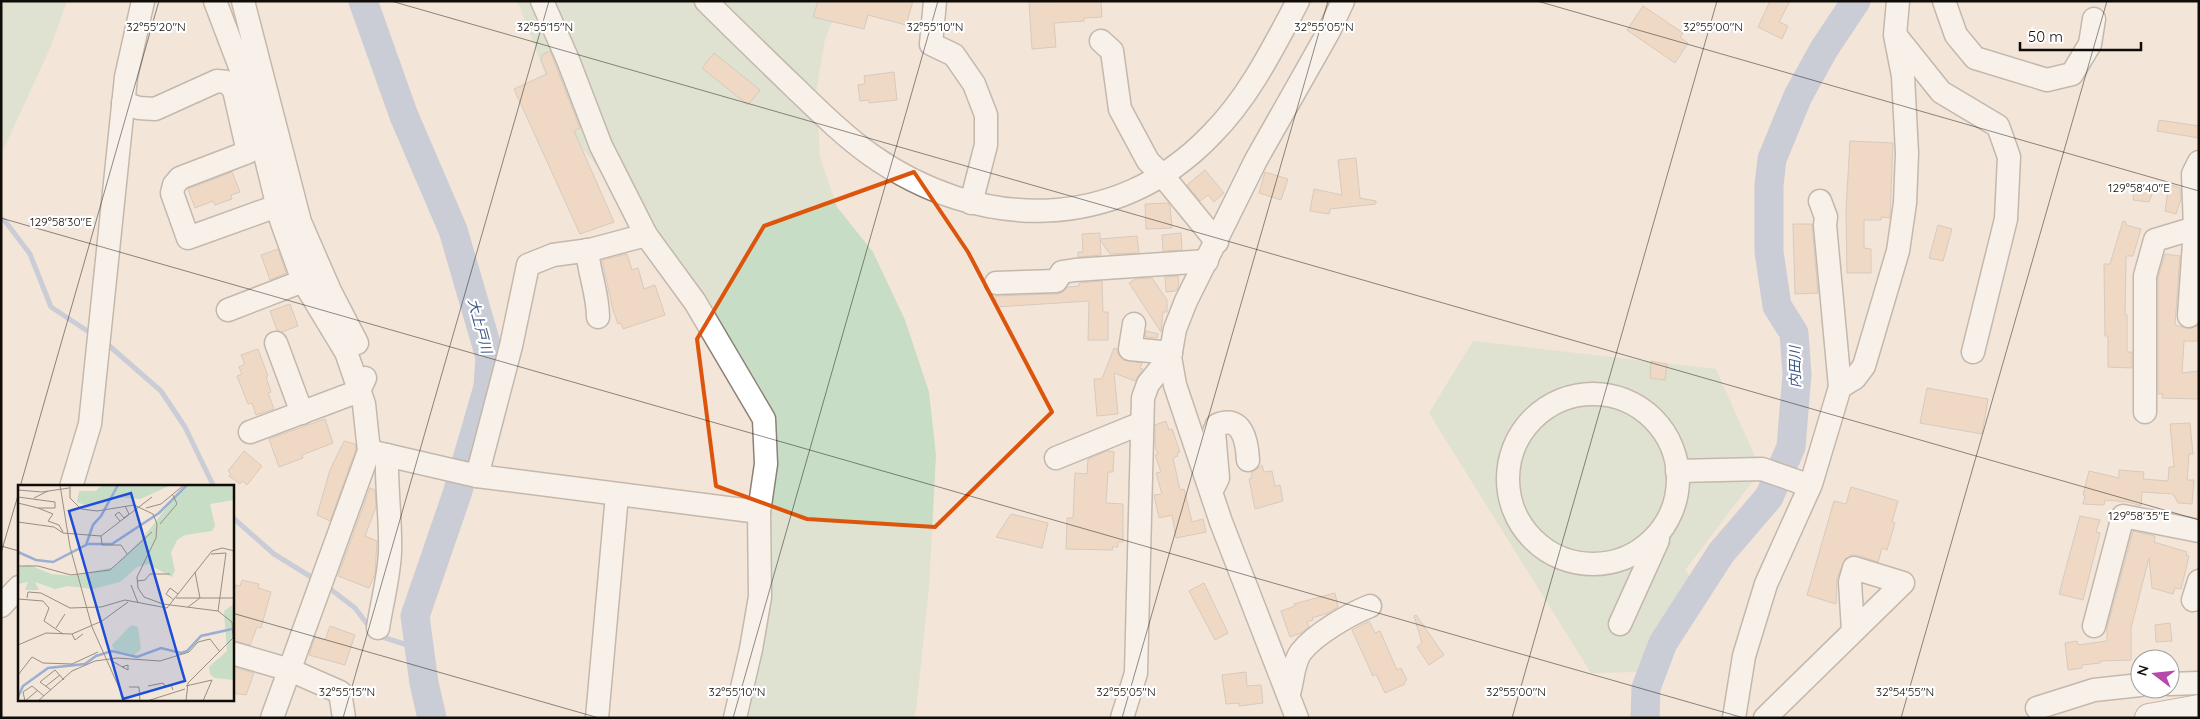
<svg xmlns="http://www.w3.org/2000/svg" width="2200" height="719" font-family="Quicksand,'Noto Sans JP',sans-serif">
<style>
.green{fill:#c7ddc6}
.lines{fill:none;stroke-linecap:round;stroke-linejoin:round}
.stream{stroke:#9aafd2;stroke-width:5}
.river{stroke:#9aafd2;stroke-width:29}
.building{fill:#ebcaab;stroke:#b5a89c}
.minor-casing{stroke:#8d8175;stroke-width:25}
.highway-casing{stroke:#8d8175;stroke-width:30}
.minor{stroke:#fff;stroke-width:22}
.highway{stroke:#fff;stroke-width:28}
.marked{fill:none;stroke:#dd550c;stroke-width:4;stroke-linejoin:round}
.ticks{fill:none;stroke:#100c08;stroke-width:1;stroke-opacity:0.45}
.labels{text-anchor:middle;stroke-width:4.5;stroke-linejoin:round;paint-order:stroke}
.water-label{font-size:14px;font-style:italic;fill:#3a5685;stroke:#fff}
.inset-river{fill:none;stroke:#9aafd2;stroke-width:2.5}
.inset-road{fill:none;stroke:#988e85;stroke-width:1}
.view{fill:#1d4ed8;fill-opacity:0.15;stroke:#1d4ed8;stroke-width:2.5}
.inset-edge{fill:none;stroke:#100c08;stroke-width:2.5}
.ticks-label{font-size:12px;text-anchor:middle;fill:#100c08;stroke:#fff;stroke-width:4.5;stroke-linejoin:round;paint-order:stroke}
</style>
<rect width="100%" height="100%" fill="#f3e5d8"/>
<g class="green">
<path d="M1 1H67L51 46 1 155Z"/>
<path d="M516 1H841L825 39 816 92 820 157 837 207 873 252 905 320 929 392 936 455 929 588 916 710 914 718H740L756 497 752 415 637 217 575 139 545 74 520 7Z"/>
<path d="M1473 341 1716 369 1758 463 1753 481 1685 570 1692 578 1639 672 1591 673 1429 413Z"/>
</g>
<g class="lines">
<g class="stream">
<path d="M1 219 5 221 30 254 51 307 92 334"/>
<path d="M106 343 161 391 185 427 214 487"/>
<path d="M232 517 274 554 316 580"/>
<path d="M325 585 355 608 371 629"/>
<path d="M379 636 420 649"/>
</g>
<g class="river">
<path d="M363 1 404 116 453 230 490 357 488 387 457 494 415 616 424 683 432 718"/>
<path d="M1645 718 1646 688 1663 643 1721 553 1769 497 1791 447 1797 374 1794 333 1777 306 1769 252V185L1772 159 1798 96 1824 49 1856 1"/>
</g>
</g>
<g class="building">
<path d="M818 1H913L906 25 868 15 864 29 813 17Z"/>
<path d="M1101 1 1102 17 1084 18V21L1054 23 1056 47 1032 49 1029 2Z"/>
<path d="M1770 1H1790L1779 22 1788 26 1782 39 1758 27Z"/>
<path d="M1643 6 1683 33 1680 37 1688 43 1675 63 1627 30Z"/>
<path d="M550 51 580 128 574 131 614 222 580 234 514 89 547 74 541 60 542 55Z"/>
<path d="M714 53 760 90 748 105 702 68Z"/>
<path d="M894 72 897 100 869 103V100L860 101 858 85 865 84 864 76Z"/>
<path d="M2159 120 2199 126V138L2157 131Z"/>
<path d="M1850 141 1893 143 1890 218 1881 217V220H1864V248L1871 249V273H1847L1846 210Z"/>
<path d="M1356 158 1360 198 1376 201V204L1330 209 1329 214 1310 211 1314 189 1342 195 1338 160Z"/>
<path d="M1205 170 1224 193 1214 202 1208 195 1200 201 1187 185Z"/>
<path d="M232 172 240 192 231 195 232 199 215 205 213 201 195 208 188 189Z"/>
<path d="M1265 172 1288 179 1281 200 1259 193Z"/>
<path d="M2169 184 2180 188 2181 199 2176 214 2165 211Z"/>
<path d="M2134 186 2154 189 2149 202 2133 200Z"/>
<path d="M1168 203 1170 206 1172 228 1146 229 1145 204Z"/>
<path d="M2123 221 2126 222V225L2141 229 2133 256H2126L2125 315H2127V352H2132V368L2108 367V336H2105L2104 264H2110Z"/>
<path d="M1793 224H1812L1818 293 1795 294Z"/>
<path d="M1938 225 1952 229 1943 261 1929 258Z"/>
<path d="M1100 233V239L1137 236 1139 253 1110 254 1100 240 1101 255 1078 257V252H1083L1082 234Z"/>
<path d="M1181 233 1182 250 1163 251 1162 235Z"/>
<path d="M278 249 286 273 270 280 261 255Z"/>
<path d="M627 254 632 270 638 268 644 289 655 285 665 315 623 329 621 323 618 324 613 310 602 260Z"/>
<path d="M2165 254 2180 256 2175 325 2189 329 2199 325V341H2184L2182 373 2199 371V399L2162 398 2163 394H2158V278Z"/>
<path d="M1178 276 1179 286 1176 291 1166 292 1165 277Z"/>
<path d="M1152 278 1167 300V312H1163L1161 332 1129 283 1135 279Z"/>
<path d="M1102 281 1103 312H1108V340H1088L1089 301 996 307 995 296 1056 294 1063 292 1068 287 1079 286V283Z"/>
<path d="M290 304 298 326 282 332 277 330 270 311Z"/>
<path d="M1146 331 1158 334 1157 338 1145 337Z"/>
<path d="M1114 348 1117 349 1118 354 1123 360 1142 363 1140 368 1143 369 1135 381 1114 373 1118 414 1097 416 1094 379H1102Z"/>
<path d="M258 349 268 376 266 377 271 392 268 393 274 409 256 415 252 403 248 404 237 376 242 374 239 367 245 364 241 355Z"/>
<path d="M1651 361 1667 364 1665 380 1650 378Z"/>
<path d="M1927 388 1988 399 1982 434 1920 423Z"/>
<path d="M325 419 333 443 302 455 303 458 279 467 269 439Z"/>
<path d="M1166 421 1169 430 1172 429 1180 452 1177 453 1178 456 1173 458 1180 490 1184 489 1192 522 1203 519 1206 532 1176 538 1172 515 1159 518 1154 495 1162 494 1156 473 1161 472 1155 455 1158 454 1155 447V425Z"/>
<path d="M2190 423 2193 454H2189L2187 480H2194L2192 504 2178 503 2173 494 2142 492 2141 506 2128 502 2105 500 2104 505 2083 504 2085 496 2083 495 2089 471 2119 478V470L2144 472 2143 479 2168 481 2169 467H2174L2170 424Z"/>
<path d="M344 441 355 444 356 449 330 521 317 515 330 470Z"/>
<path d="M244 451 262 466 247 485 242 481 240 484 229 476 231 474 228 471Z"/>
<path d="M1107 451 1114 452 1113 472H1108L1106 503 1123 504V542H1118V547H1112L1113 550 1066 549 1067 518H1073L1075 473 1087 474 1088 459Z"/>
<path d="M1262 465 1264 472 1272 471 1275 486 1280 485 1283 501 1255 509 1249 479 1252 478 1251 473Z"/>
<path d="M1851 487 1898 501 1892 522 1895 523 1887 550 1882 548 1878 562 1857 555H1851L1845 559 1837 578 1836 604 1807 595 1834 501 1846 504Z"/>
<path d="M370 488 375 490 376 507 365 536 377 541 375 574 369 588 338 576Z"/>
<path d="M1011 514 1048 523 1042 548 996 537Z"/>
<path d="M2080 516 2100 520 2096 532 2100 533 2083 600 2059 594Z"/>
<path d="M2133 531 2155 536 2154 542 2187 552 2186 555 2189 556 2181 589 2175 588 2173 594 2152 588 2149 558 2131 628V660L2100 661V663L2082 665V668L2068 670 2065 643 2077 641 2078 645 2107 641V628Z"/>
<path d="M242 580 259 584 258 588 271 592 261 628 257 627 250 645 232 640V596L236 585 240 586Z"/>
<path d="M1204 583 1228 633 1215 640 1189 591Z"/>
<path d="M1335 593 1338 607 1328 613 1312 618 1313 620 1307 622 1309 627 1301 633 1290 637 1281 611 1295 606 1294 604Z"/>
<path d="M1416 615 1444 655 1429 665 1417 647 1422 643 1414 616Z"/>
<path d="M1369 621 1375 633 1380 631 1397 670 1401 668 1407 680 1404 682 1405 684 1385 693 1376 674 1373 676 1352 630Z"/>
<path d="M2170 623 2172 641 2156 642 2155 625Z"/>
<path d="M330 626 355 635 345 665 309 655 315 637 325 640Z"/>
<path d="M232 667 254 673 246 695 232 693Z"/>
<path d="M1246 672 1247 686 1261 685 1263 703 1239 706V703L1226 704 1222 675Z"/>
</g>
<g class="lines">
<defs>
<g id="minor">
<path d="M215 1 250 93 281 220 303 281 346 352 364 404 369 451 272 718"/>
<path d="M243 1 300 222 330 291 357 343"/>
<path d="M542 1 568 60 601 146 646 235 695 302 764 419 766 464 759 512 760 597 751 649 735 718"/>
<path d="M706 1C735 30 764 58 793 86 818 110 843 135 871 155 979 231 1116 234 1211 135 1249 97 1273 48 1298 1"/>
<path d="M935 1 931 44 954 55 974 84 986 115V145L971 203"/>
<path d="M1944 1 1956 35 1975 58 2047 80 2072 74 2090 44 2094 19"/>
<path d="M1897 37 1941 92 1998 126 2009 157 2006 219 1973 352"/>
<path d="M1101 41 1112 51 1120 109 1148 161 1163 176 1217 242"/>
<path d="M123 103 139 108 155 109 217 81 227 82 234 90 248 152 180 178 174 185 172 193 188 238 277 206"/>
<path d="M1820 201 1826 217 1825 225 1840 387"/>
<path d="M587 250C589 273 598 294 598 317"/>
<path d="M996 283 1056 281 1062 272 1075 270 1207 261"/>
<path d="M228 310 303 281"/>
<path d="M2189 316 2195 228"/>
<path d="M1134 324 1130 349 1171 353"/>
<path d="M276 343 302 413"/>
<circle cx="1593" cy="479" r="85"/>
<path d="M2145 412V276L2155 240 2195 228 2193 174 2199 162"/>
<path d="M250 432 359 391 365 378"/>
<path d="M369 451 477 476 759 512"/>
<path d="M1056 458 1142 423"/>
<path d="M1677 471 1762 469 1799 482 1809 488"/>
<path d="M477 476 511 346 528 265 553 255 590 250 646 235"/>
<path d="M1214 486 1218 478 1214 432 1217 425C1242 414 1247 441 1248 460"/>
<path d="M71 487 90 424 126 77 143 1"/>
<path d="M2193 600 2199 581"/>
<path d="M1 606 19 587"/>
<path d="M1620 624 1658 540"/>
<path d="M2094 626 2123 516 2199 531"/>
<path d="M378 628C382 602 389 577 390 552 391 519 386 487 387 455"/>
<path d="M232 653 290 670 340 692 344 718"/>
<path d="M2170 684 2199 683"/>
<path d="M1289 693C1293 681 1293 663 1301 652 1315 634 1350 614 1370 606"/>
<path d="M2037 708 2094 690 2140 685"/>
<path d="M597 718 617 495"/>
<path d="M1122 718 1136 673 1143 398 1148 384 1170 357"/>
<path d="M1297 718 1221 522 1175 385 1170 357 1175 329 1186 301 1256 160 1329 31 1343 1"/>
<path d="M1734 718 1744 656 1766 584 1811 484 1840 387 1855 378 1864 366 1898 251 1905 203 1907 153 1903 76 1895 35 1898 1"/>
<path d="M1765 718 1903 583 1854 568 1850 582 1853 631"/>
</g>
<path id="highway" d="M2149 718 2199 709"/>
</defs>
<use href="#minor" class="minor-casing"/>
<use href="#highway" class="highway-casing"/>
<use href="#minor" class="minor"/>
<use href="#highway" class="highway"/>
</g>
<path d="M0 0H2200V719H0ZM914 172 968 252 1052 412 935 527 807 519 716 486 697 339 764 226Z" fill="#f3e5d8" fill-opacity=".55" fill-rule="evenodd"/>
<path class="marked" d="M914 172 968 252 1052 412 935 527 807 519 716 486 697 339 764 226Z"/>
<path class="ticks" d="M391 1 2199 520M1537 1 2199 191M1 218 1744 718M20 487 159 1M1 546 19 551M1 553 19 492M232 613 599 718M343 718 549 1M733 718 938 1M1122 718 1328 1M1512 718 1717 1M1901 718 2107 1"/>
<g class="labels">
<g class="water-label">
<text transform="translate(480 326) rotate(75)" y="5">大上戸川</text>
<text transform="translate(1795 367) rotate(-91)" y="5">内田川</text>
</g>
</g>
<g transform="translate(18 485)">
<rect width="216" height="216" fill="#f3e5d8"/>
<path d="M84 0H153L122 14 97 12 67 20 59 17 61 6H78ZM166 0H216V15L192 19 197 41 194 46 167 50 159 55 153 68 157 86 154 92 130 79 119 82 102 97 75 104 50 101 37 104 17 97 21 105H7L10 97 0 99V82L11 80 33 89 54 91 96 82 125 53ZM216 119V195L197 193 192 189 191 182 209 166 206 126ZM113 140 120 142 123 164 116 170 96 165 94 160Z" fill="#c7ddc6"/>
<path class="inset-river" d="M68 60 75 40 83 31 100 0M0 67 18 75 35 77 70 59H94L141 28 169 0M0 212 5 201 30 183 67 179 78 171 94 166 119 172 143 163 163 168 169 166 183 151 214 144"/>
<path class="inset-road" d="M42 0 52 62 74 142 107 216M52 0V13L63 24 79 26 116 20 135 29 139 39 138 53 119 92 120 103 126 112 145 119 200 126 214 137 215 153 170 198 168 216M0 5 24 7 51 3M0 12 37 17V23H20L35 29 30 36 41 40 45 47M16 13 30 6M0 18 20 23M128 23 143 19 166 0M102 36 97 30 101 27 106 33 111 29 107 21M0 37 36 42 45 48 83 51 134 12M142 39 159 19 155 10M83 51 84 60H103L109 69M193 69 208 68 200 126M0 81H20L53 90 92 85 134 47M119 96 127 95 132 89H152M113 100 120 118M9 113 10 107 23 108 52 123 83 122 107 115 149 123 194 66 204 63 217 66M158 113H217M0 114 25 116 31 123 26 136 45 149M156 115 148 109 152 103 160 109M170 122 182 113 177 87M38 143 47 129M54 149 57 155 65 149M0 160 28 148 54 149 84 136 110 117M92 175 110 185V180L104 182M0 190 14 172 25 178 54 179 80 167M28 201 42 190M130 201 145 198 147 201 153 200 155 205M168 201 194 195 185 216M111 202H121L122 216M33 205 22 197 37 185 46 195M7 216 5 207 14 201 26 211M7 216 20 205M20 216 54 186 77 176 99 173 142 176 171 167 180 157 192 154 202 167M129 216 167 204"/>
<path class="view" d="M113 8 167 196 105 214 51 26Z"/>
<rect width="216" height="216" class="inset-edge"/>
</g>
<g class="ticks-label">
<text x="156" y="31">32°55'20"N</text>
<text x="545" y="31">32°55'15"N</text>
<text x="935" y="31">32°55'10"N</text>
<text x="1324" y="31">32°55'05"N</text>
<text x="1713" y="31">32°55'00"N</text>
<text x="2139" y="192">129°58'40"E</text>
<text x="61" y="226">129°58'30"E</text>
<text x="2139" y="520">129°58'35"E</text>
<text x="347" y="696">32°55'15"N</text>
<text x="737" y="696">32°55'10"N</text>
<text x="1126" y="696">32°55'05"N</text>
<text x="1516" y="696">32°55'00"N</text>
<text x="1905" y="696">32°54'55"N</text>
</g>
<rect width="2200" height="719" fill="none" stroke="#100c08" stroke-width="5"/>
<g transform="translate(2155 674) rotate(286)"><circle r="24" fill="#ffffff" stroke="#9f9e9c"/>
<path d="M0-4L9 19L0 12L-9 19Z" fill="#b64aaa"/>
<text y="-8" font-size="14" font-weight="bold" text-anchor="middle" fill="#100c08">N</text>
</g>
<path d="M2020 42v8h121v-8" fill="none" stroke="#100c08" stroke-width="2.5"/>
<text x="2028" y="42" font-size="15" fill="#100c08" stroke="#ffffff" stroke-width="4" paint-order="stroke">50 m</text>
</svg>
